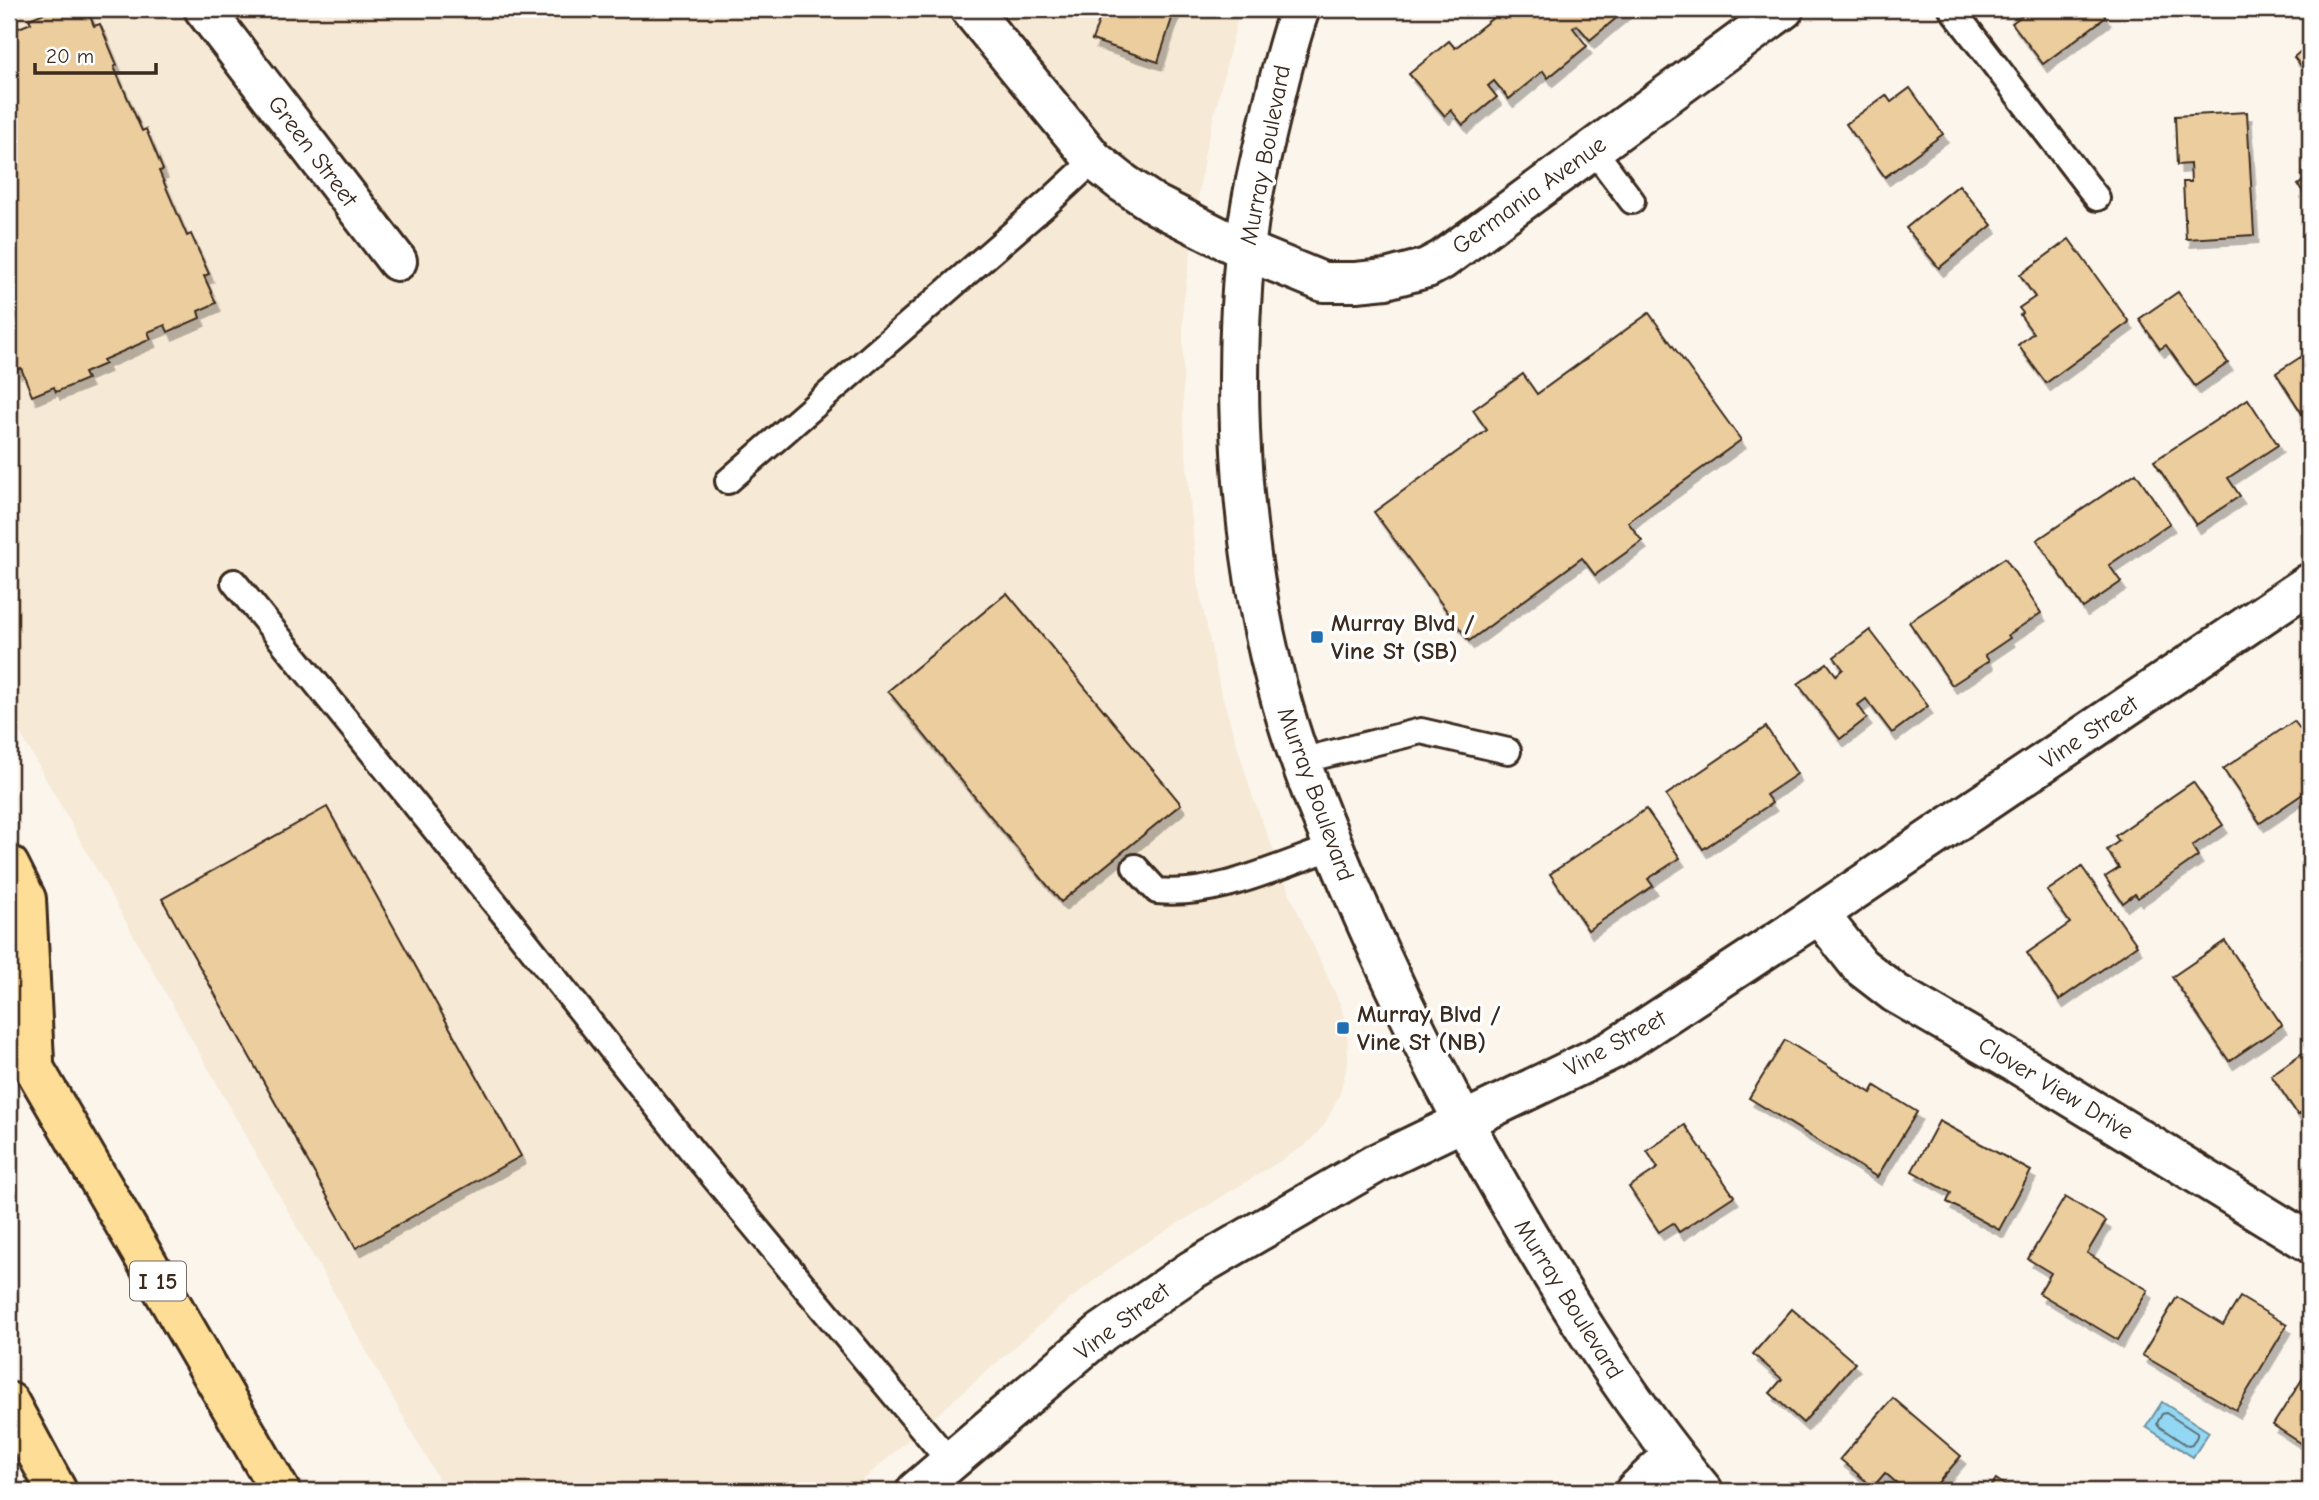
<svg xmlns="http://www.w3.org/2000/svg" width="2319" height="1500" font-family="'Comic Neue',sans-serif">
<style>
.built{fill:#f6e9d5}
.water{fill:#92d7f4;stroke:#6f929e;stroke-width:2}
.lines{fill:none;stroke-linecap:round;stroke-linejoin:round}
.shore{stroke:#5e6f74;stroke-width:2}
.building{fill:#ebcd9e;stroke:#3b2a1e;stroke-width:2;filter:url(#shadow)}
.lane-casing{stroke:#3b2a1e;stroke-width:30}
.street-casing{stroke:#3b2a1e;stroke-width:44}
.secondary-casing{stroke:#3b2a1e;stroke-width:44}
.highway-casing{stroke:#3b2a1e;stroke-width:44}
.lane{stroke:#fff;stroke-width:24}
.street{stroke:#fff;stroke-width:38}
.secondary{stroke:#fff;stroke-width:38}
.highway{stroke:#fedd96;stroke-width:38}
.poi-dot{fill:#1f6fb2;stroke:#fff;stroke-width:2.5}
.labels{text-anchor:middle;stroke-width:7;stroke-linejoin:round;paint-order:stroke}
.shield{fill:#fff;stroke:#766a62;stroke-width:2}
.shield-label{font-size:23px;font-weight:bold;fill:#3b2a1e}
.street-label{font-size:24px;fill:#3b2a1e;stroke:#fff}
.poi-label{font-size:24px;font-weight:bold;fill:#3b2a1e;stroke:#fff;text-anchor:start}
</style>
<defs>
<filter id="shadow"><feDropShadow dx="4.5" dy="8" stdDeviation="0" flood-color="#0004"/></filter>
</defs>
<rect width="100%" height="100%" fill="#fbf5ec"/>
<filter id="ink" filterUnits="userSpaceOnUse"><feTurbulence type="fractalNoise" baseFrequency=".0143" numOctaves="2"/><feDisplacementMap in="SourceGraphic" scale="14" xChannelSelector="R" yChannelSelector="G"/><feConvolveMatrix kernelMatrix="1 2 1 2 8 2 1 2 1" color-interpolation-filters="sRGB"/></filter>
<g filter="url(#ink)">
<path class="built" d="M9 9H1240L1204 156 1183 305V420L1197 581 1220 689 1253 798 1294 904 1341 1006 1347 1032 1348 1062 1340 1093 1325 1124 1306 1145 1133 1251 1060 1307 850 1491H445L9 713Z"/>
<path class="water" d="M2162 1402 2209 1432 2193 1457 2146 1427Z"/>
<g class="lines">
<path class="shore" d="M2166 1413 2197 1433V1436L2192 1445 2188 1446 2158 1426 2157 1423 2162 1414Z"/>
</g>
<g class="building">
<path d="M54 9H87L94 26 100 24 117 65 114 67 142 131 146 129 163 170 159 171 187 236 191 234 209 274 204 276 216 303 198 311 200 318 168 332 165 325 148 332 151 339 103 360 105 364 84 373 87 379 56 392 54 387 32 396 21 368 17 370 9 352V32L31 23 29 19Z"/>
<path d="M1103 9H1175L1158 62 1092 40Z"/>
<path d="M1517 9 1626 10 1590 40 1577 25 1573 28 1587 46 1548 78 1543 71 1509 99 1494 81 1488 86 1497 97 1463 125 1451 110 1445 116 1409 74 1449 41 1455 48 1499 13 1504 19Z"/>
<path d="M2031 9H2099L2106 17 2043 64 2012 23Z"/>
<path d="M2310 43V77L2294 57Z"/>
<path d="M1910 88 1943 134 1885 177 1846 124 1886 95 1891 102Z"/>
<path d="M2247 112 2254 235 2186 239 2183 182H2191L2190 164 2177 165 2175 116Z"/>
<path d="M2310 176V201L2298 185Z"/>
<path d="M1959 185 1992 225 1939 268 1906 228Z"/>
<path d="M2069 239 2129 322 2046 383 2018 345 2033 333 2020 315 2023 313 2019 308 2035 297 2020 275Z"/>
<path d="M2178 292 2228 363 2195 386 2166 345 2160 349 2139 319Z"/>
<path d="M1649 313 1741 440 1628 522 1642 541 1595 575 1582 558 1469 641 1374 512 1487 430 1473 410 1523 374 1537 394Z"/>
<path d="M2310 351V426L2276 373Z"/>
<path d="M2248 399 2278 445 2228 478 2240 496 2196 525 2154 461Z"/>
<path d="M2136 473 2170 523 2109 565 2121 582 2083 608 2037 540Z"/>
<path d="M2005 558 2041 613 2008 635 2010 638 1985 655 1989 661 1952 685 1909 622Z"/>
<path d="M1007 593 1181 804 1061 902 888 691Z"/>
<path d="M1870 630 1928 706 1892 733 1866 699 1858 705 1867 718 1840 739 1798 684 1827 663 1836 675 1843 669 1834 657Z"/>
<path d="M2294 721 2301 730 2310 724V789L2260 823 2223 769Z"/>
<path d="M1766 727 1797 774 1766 795 1772 803 1703 849 1666 795Z"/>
<path d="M2193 782 2223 825 2192 846 2198 856 2138 898 2135 894 2123 903 2105 877 2119 868 2107 850 2119 841 2115 836Z"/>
<path d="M327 807 521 1156 356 1248 162 899Z"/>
<path d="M1646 809 1680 858 1648 879 1653 886 1588 930 1550 874Z"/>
<path d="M2082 867 2137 945 2059 1000 2027 953 2070 923 2047 891Z"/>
<path d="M2225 941 2282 1025 2229 1061 2172 977Z"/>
<path d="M1785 1040 1871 1093 1875 1086 1917 1112 1877 1177 1749 1098Z"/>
<path d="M2310 1048V1107L2298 1115 2271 1075Z"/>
<path d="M1939 1121 2031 1171 1999 1230 1947 1202 1951 1193 1912 1171Z"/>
<path d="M1685 1125 1734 1196 1679 1232 1673 1223 1659 1232 1629 1187 1658 1168 1647 1151Z"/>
<path d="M2065 1197 2106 1221 2087 1253 2148 1290 2118 1340 2039 1293 2051 1273 2028 1259Z"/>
<path d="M2177 1297 2223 1325 2240 1297 2287 1325 2236 1410 2142 1355Z"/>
<path d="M1792 1309 1855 1363 1803 1423 1770 1393 1782 1379 1753 1354Z"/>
<path d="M2310 1367V1449L2273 1425Z"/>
<path d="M1893 1398 1961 1456 1931 1491H1906L1885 1473 1873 1487 1840 1459Z"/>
<path d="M1996 1479 2013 1491H1988Z"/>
</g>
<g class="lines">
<defs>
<g id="lane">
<path d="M1952 9 2097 198"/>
<path d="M1593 149 1632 201"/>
<path d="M728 481 1052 199 1094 160"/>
<path d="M234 582 508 919 692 1151 951 1463"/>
<path d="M1300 761 1421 731 1508 751"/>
<path d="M1135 867 1157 891C1217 897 1278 866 1334 847"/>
</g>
<g id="street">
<path d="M204 9 397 261"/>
<path d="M970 9 1094 160 1123 183 1156 205 1245 250 1323 282H1356L1386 279 1427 268 1442 260 1784 9"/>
<path d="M1819 914 1860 966 1895 993 2016 1063 2310 1243"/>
<path d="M1635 1491 1673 1455"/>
</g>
<g id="secondary">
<path d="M1300 9C1288 42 1280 76 1272 110 1261 157 1249 204 1245 252 1231 401 1241 563 1283 707 1300 766 1324 824 1348 881 1390 980 1437 1076 1490 1169 1554 1281 1620 1392 1703 1491"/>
<path d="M916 1491 1102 1332 1192 1270 1375 1164 1612 1050 1819 914 2310 583"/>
</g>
<g id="highway">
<path d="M9 865 26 899 34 1061"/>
<path d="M9 1025 280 1491"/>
<path d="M9 1402 57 1491"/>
</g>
</defs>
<use href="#lane" class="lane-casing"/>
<use href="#street" class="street-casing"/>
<use href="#secondary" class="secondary-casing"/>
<use href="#highway" class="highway-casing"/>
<use href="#lane" class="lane"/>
<use href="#street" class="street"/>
<use href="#secondary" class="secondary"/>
<use href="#highway" class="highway"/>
</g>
</g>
<g class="poi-dot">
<rect x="1310" y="630" width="14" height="14" rx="3.5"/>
<rect x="1336" y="1021" width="14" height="14" rx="3.5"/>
</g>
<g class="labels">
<rect class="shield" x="130" y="1261.5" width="56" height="39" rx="5"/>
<g class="shield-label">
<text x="158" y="1289">I 15</text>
</g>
<g class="street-label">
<text transform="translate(313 151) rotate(53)" y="8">Green Street</text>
<text transform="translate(1265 155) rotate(-79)" y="8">Murray Boulevard</text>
<text transform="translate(1529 195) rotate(-36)" y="8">Germania Avenue</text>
<text transform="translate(2089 732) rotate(-34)" y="8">Vine Street</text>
<text transform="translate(1316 794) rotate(70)" y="8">Murray Boulevard</text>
<text transform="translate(1615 1043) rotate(-29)" y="8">Vine Street</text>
<text transform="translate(2056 1088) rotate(31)" y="8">Clover View Drive</text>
<text transform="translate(1569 1299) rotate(58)" y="8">Murray Boulevard</text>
<text transform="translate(1122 1321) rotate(-37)" y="8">Vine Street</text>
</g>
<g class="poi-label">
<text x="1331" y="631">Murray Blvd /<tspan x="1331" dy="28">Vine St (SB)</tspan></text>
<text x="1357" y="1022">Murray Blvd /<tspan x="1357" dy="28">Vine St (NB)</tspan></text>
</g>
</g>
<rect width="2319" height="1500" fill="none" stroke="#fff" stroke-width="35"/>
<rect x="18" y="18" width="2284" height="1465" fill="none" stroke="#3b2a1e" stroke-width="2.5" filter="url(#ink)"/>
<path d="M35 63v10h121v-10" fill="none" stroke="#3b2a1e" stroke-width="3.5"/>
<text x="46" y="63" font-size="21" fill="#3b2a1e" stroke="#ffffff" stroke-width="5" paint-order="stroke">20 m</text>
</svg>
